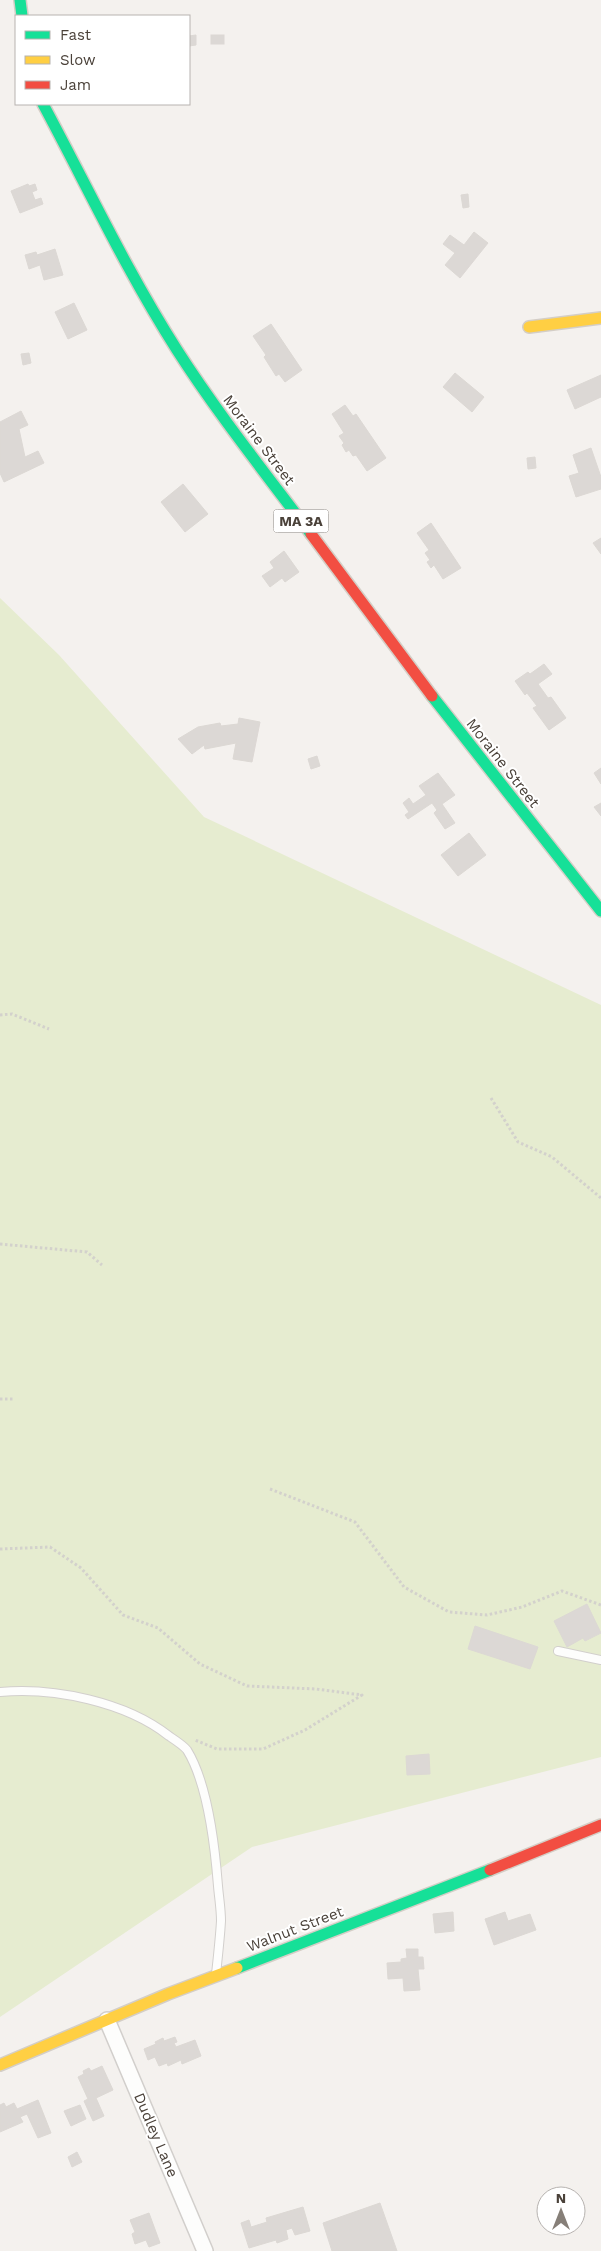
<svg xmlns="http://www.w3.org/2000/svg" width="601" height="2251" font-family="'Work Sans',sans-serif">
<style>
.green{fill:#e6ecd0}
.building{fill:#dcd8d5;stroke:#dcd8d4}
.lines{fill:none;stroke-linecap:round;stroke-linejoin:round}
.lane-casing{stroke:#d2cfcc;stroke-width:10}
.street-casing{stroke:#d2cfcc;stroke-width:18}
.fast-casing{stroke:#d4cec6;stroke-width:14}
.slow-casing{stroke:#d4cec6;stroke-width:14}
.jam-casing{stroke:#d4cec6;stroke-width:14}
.path{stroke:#d3d1cc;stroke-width:3;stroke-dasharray:2.5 2.5;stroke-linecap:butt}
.lane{stroke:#fdfdfc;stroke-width:8}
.street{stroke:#fdfdfc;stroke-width:15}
.fast{stroke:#16e098;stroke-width:11}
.slow{stroke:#ffcf43;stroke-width:11}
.jam{stroke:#f24e42;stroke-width:11}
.labels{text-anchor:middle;stroke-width:4;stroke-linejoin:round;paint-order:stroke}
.shield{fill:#fff;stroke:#807a74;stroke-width:1}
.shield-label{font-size:14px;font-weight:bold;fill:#4a4139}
.street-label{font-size:15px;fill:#4a4139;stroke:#fff}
</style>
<rect width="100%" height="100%" fill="#f4f1ee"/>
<path class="green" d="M0 598 59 655 204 817 601 1005V1757L252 1847 0 2017Z"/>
<g class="building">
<path d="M196 35V45L189 46V36Z"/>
<rect x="211" y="35" width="13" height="9"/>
<path d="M28 184 29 186 35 184 37 190 32 192 35 200 41 198 43 204 20 213 11 191Z"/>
<path d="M468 194 469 207 463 208 461 195Z"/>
<path d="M474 232 488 243 460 278 445 265 455 253 443 244 450 235 464 245Z"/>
<path d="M55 249 63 275 44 280 40 265 29 269 25 255 36 252 37 255Z"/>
<path d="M74 303 87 330 68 339 55 312Z"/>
<path d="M271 324 302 370 285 382 279 374 276 376 264 357 266 355 253 336Z"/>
<path d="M29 353 31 363 23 365 21 354Z"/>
<path d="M455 373 484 397 472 412 443 387Z"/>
<path d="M601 375V397L575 409 567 390Z"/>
<path d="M345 405 353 416 356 414 386 458 367 471 356 455 353 456 349 450 346 452 342 445 344 443 339 436 344 433 332 414Z"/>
<path d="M21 411 28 425 19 429 25 457 38 451 44 463 4 482 0 473V422Z"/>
<path d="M591 448 601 477V489L576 497 569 476 579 473 573 455Z"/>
<path d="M535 457 536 468 528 469 527 458Z"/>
<path d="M183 484 208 514 185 532 161 502Z"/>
<path d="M431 523 461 568 443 579 434 565 431 568 427 562 430 560 425 553 429 550 417 533Z"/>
<path d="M601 538V554L593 543Z"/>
<path d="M284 551 299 572 285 582 282 578 270 587 262 576 274 568 270 562Z"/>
<path d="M544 664 552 674 538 684 548 698 551 697 566 718 549 730 533 708 537 706 527 693 525 695 515 681 528 672 530 674Z"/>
<path d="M239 718 260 722 252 762 233 759 236 743 205 749 204 745 192 754 178 739 198 727 220 723 221 726 238 724Z"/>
<path d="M317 756 320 766 311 769 308 759Z"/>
<path d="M601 768V784L594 773Z"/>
<path d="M438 773 455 795 442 804 455 823 445 829 434 813 437 810 432 803 408 819 405 815 409 812 403 803 409 798 413 804 426 795 419 786Z"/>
<path d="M601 803V816L594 807Z"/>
<path d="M469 833 486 855 458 876 441 855Z"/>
<path d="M587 1604 601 1633 585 1641 583 1638 567 1647 554 1621Z"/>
<path d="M475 1626 538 1647 530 1669 468 1649Z"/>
<path d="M429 1754 430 1774 407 1775 406 1756Z"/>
<path d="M453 1912 454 1931 435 1933 433 1914Z"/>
<path d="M505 1912 508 1921 530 1914 536 1930 494 1945 485 1919Z"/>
<path d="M406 1949H418V1957H423L424 1969H418L420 1990 404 1991 403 1978 388 1979 387 1963 401 1962V1959L407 1958Z"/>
<path d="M175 2037 177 2042 174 2043 176 2047 195 2040 201 2056 182 2064 181 2060 168 2066 167 2063 159 2066 155 2057 148 2060 144 2049 156 2044 155 2042 163 2038 164 2041Z"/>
<path d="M102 2066 113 2090 96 2098 104 2116 93 2121 84 2101 88 2099 78 2077 84 2074 83 2071 89 2068 91 2071Z"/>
<path d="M38 2100 51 2133 38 2138 27 2114 20 2117 23 2122 0 2132V2105L4 2103 6 2107 14 2103 17 2109Z"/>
<path d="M80 2105 86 2119 71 2126 64 2111Z"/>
<path d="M77 2152 82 2162 72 2167 68 2157Z"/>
<path d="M380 2203 397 2251H332L323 2223Z"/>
<path d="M303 2207 310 2231 295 2235 292 2228 286 2230 288 2239 277 2243 276 2240 249 2248 241 2223 249 2220 251 2227 267 2222 266 2218Z"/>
<path d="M149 2213 160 2243 149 2247 146 2240 135 2244 132 2234 135 2232 130 2220Z"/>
</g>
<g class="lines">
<defs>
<g id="lane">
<path d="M558 1651 601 1660"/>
<path d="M0 1692C54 1687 126 1702 169 1736 175 1740 183 1745 187 1750 208 1784 215 1847 218 1886 219 1898 221 1909 221 1921 220 1938 218 1956 216 1974"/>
</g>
<path id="street" d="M107 2020 205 2251"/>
<g id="fast">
<path d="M20 0 22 16"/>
<path d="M43 104C87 186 127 272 177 350 218 414 266 474 311 534"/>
<path d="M432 696 601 911"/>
<path d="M237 1968 490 1870"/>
</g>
<g id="slow">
<path d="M529 327 601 318"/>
<path d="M0 2065 168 1994 237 1968"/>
</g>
<g id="jam">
<path d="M311 534 432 696"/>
<path d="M490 1870 601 1825"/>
</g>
</defs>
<use href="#lane" class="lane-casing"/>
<use href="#street" class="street-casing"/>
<use href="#fast" class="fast-casing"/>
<use href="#slow" class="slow-casing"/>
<use href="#jam" class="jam-casing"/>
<g class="path">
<path d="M0 1015 12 1014 49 1029"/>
<path d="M491 1098 518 1142 552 1157 601 1198"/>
<path d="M0 1244 87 1252 102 1265"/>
<path d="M0 1399H14"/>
<path d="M270 1489 355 1522 404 1587 449 1612 487 1615 522 1607 562 1591 601 1605"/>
<path d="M0 1549 50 1547 81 1568 123 1615 158 1628 200 1664 247 1686 316 1689 362 1695 305 1730 263 1749H217L195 1740"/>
</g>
<use href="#lane" class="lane"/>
<use href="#street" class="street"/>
<use href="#fast" class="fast"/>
<use href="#slow" class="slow"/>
<use href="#jam" class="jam"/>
</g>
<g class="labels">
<rect class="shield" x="273.5" y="509.5" width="55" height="23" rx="4"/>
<g class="shield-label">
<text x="301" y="526">MA 3A</text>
</g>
<g class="street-label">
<text transform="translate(259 440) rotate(53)" y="5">Moraine Street</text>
<text transform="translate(503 763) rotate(52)" y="5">Moraine Street</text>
<text transform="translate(295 1929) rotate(-21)" y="5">Walnut Street</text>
<text transform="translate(156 2135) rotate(67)" y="5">Dudley Lane</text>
</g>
</g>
<rect x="15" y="15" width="175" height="90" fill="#ffffff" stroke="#b7b3b0"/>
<rect x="25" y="31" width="25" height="8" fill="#16e098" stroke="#b7b3b0"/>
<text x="60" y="40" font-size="15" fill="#4a4139">Fast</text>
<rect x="25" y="56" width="25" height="8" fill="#ffcf43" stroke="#b7b3b0"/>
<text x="60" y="65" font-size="15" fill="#4a4139">Slow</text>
<rect x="25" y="81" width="25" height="8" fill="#f24e42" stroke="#b7b3b0"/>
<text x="60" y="90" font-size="15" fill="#4a4139">Jam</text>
<g transform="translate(561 2211)"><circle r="24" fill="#ffffff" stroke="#b7b3b0"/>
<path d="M0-4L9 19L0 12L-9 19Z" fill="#867f78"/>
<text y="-8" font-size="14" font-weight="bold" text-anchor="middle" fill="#4a4139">N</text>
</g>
</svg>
